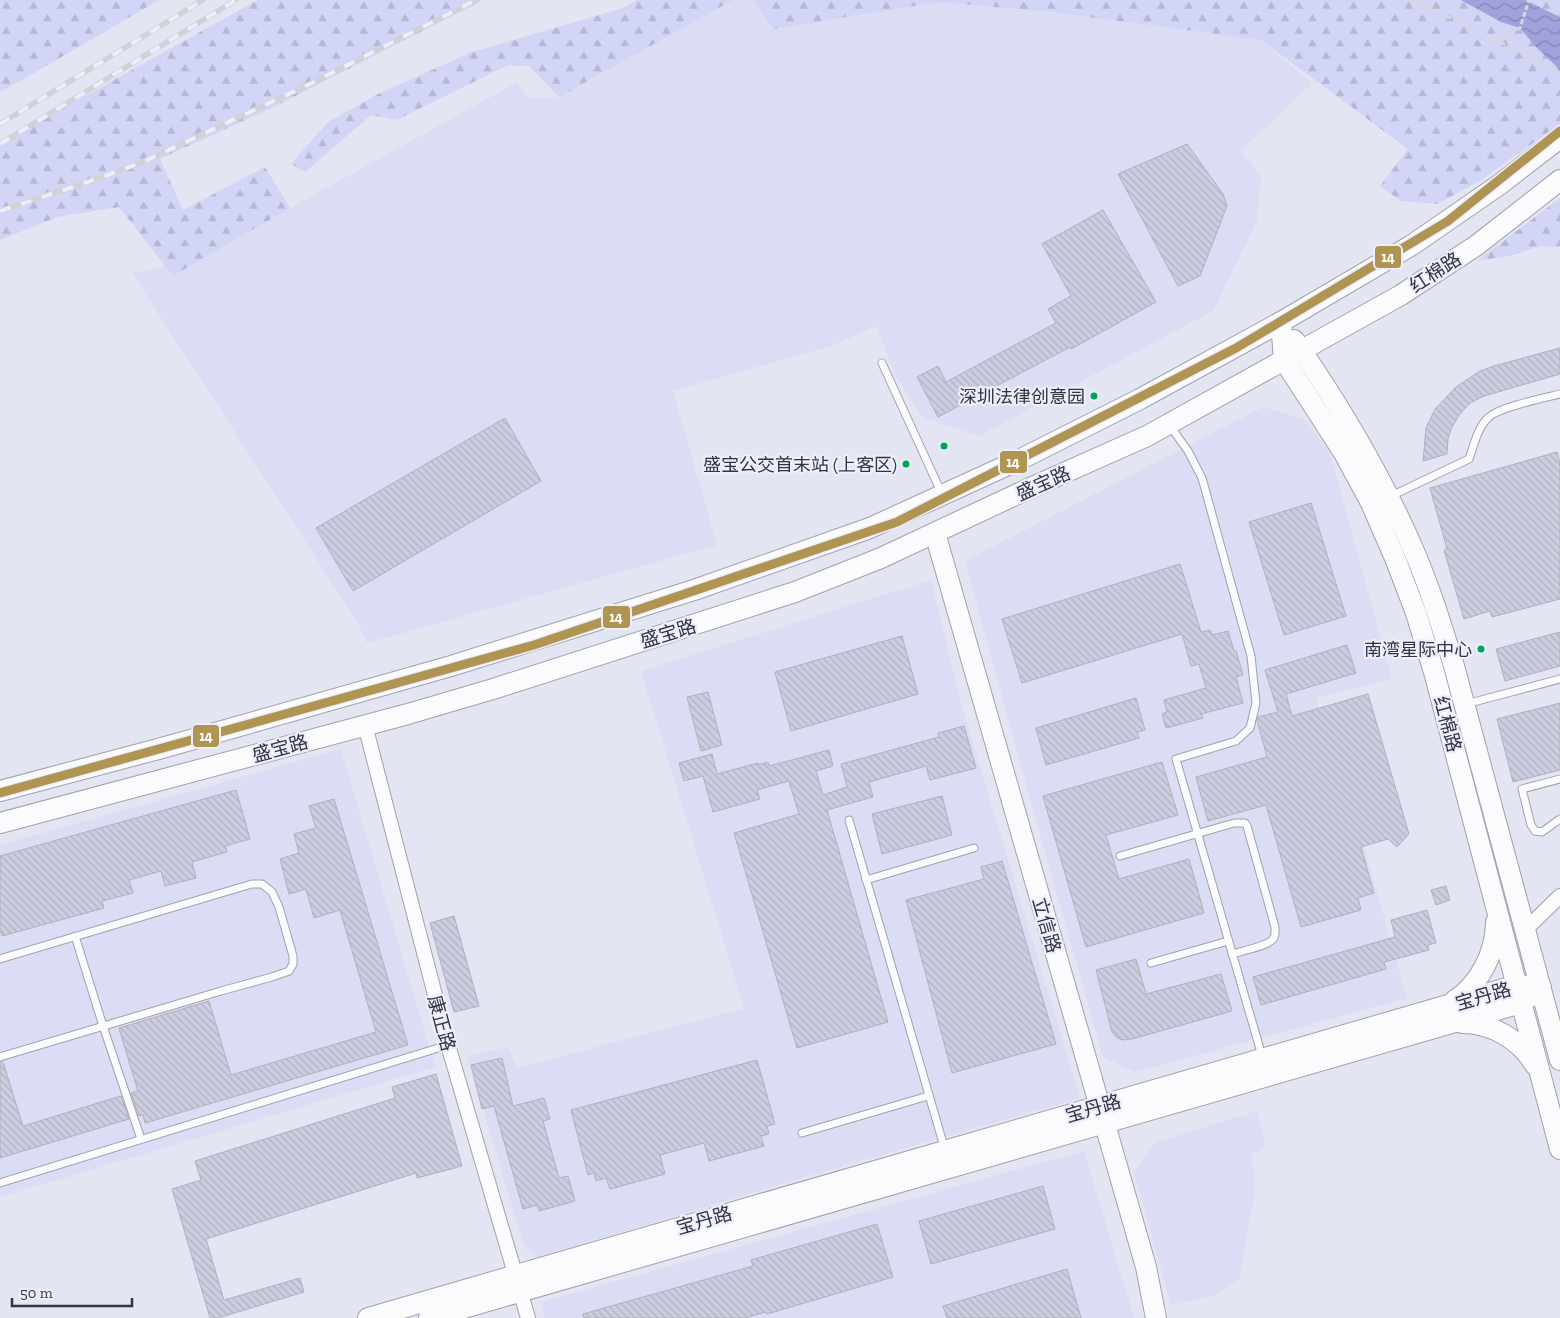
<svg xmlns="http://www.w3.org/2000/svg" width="1560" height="1318" font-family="'Zilla Slab','Noto Sans SC',serif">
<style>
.built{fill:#dbddf5}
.forest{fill:url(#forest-firs)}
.water{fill:url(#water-waves)}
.building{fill:url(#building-back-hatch);stroke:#afb0ba}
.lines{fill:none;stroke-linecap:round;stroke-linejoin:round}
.lane-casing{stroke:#a0a1ac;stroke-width:9}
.street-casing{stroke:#a0a1ac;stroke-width:16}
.secondary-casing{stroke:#a0a1ac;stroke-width:22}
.path{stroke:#d8d8dc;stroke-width:3;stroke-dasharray:5 2.5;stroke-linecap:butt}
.lane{stroke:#fbfbfd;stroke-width:7}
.street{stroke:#fbfbfd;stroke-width:14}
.secondary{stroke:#fbfbfd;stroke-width:20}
.rail-casing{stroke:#d1d1d6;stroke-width:5.5}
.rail{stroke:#ecedfd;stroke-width:4;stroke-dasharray:11;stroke-linecap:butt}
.metro-1-casing{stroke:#ecedfd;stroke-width:12}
.metro-1{stroke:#b09452;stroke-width:9}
.bus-dot{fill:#00a651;stroke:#ecedfd;stroke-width:2}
.labels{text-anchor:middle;stroke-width:4.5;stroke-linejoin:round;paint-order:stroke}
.bus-label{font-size:18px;fill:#34343e;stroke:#ecedfd;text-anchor:end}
.street-label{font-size:19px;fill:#34343e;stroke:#ecedfd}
.line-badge{stroke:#ecedfd;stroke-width:2}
.badge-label{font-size:14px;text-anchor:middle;font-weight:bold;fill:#fff}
</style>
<defs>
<pattern id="forest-firs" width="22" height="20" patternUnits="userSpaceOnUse" patternTransform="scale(1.25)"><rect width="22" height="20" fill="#d3d5f6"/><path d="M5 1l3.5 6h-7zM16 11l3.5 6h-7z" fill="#b6b7d4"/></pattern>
<pattern id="water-waves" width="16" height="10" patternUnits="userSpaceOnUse" patternTransform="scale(1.25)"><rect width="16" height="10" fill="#a1a1dc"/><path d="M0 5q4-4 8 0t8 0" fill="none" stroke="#8484b4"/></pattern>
<pattern id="building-back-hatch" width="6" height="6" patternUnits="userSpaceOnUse" patternTransform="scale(1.25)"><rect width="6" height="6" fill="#cccde0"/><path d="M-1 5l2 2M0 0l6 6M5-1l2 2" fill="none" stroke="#b0b1c1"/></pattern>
</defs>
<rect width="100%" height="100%" fill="#e3e5f3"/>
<g class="built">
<path d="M733 0H754L773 29 791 16 939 2 1050 12 1261 40 1312 83 1241 151 1261 177 1257 221 1213 311 979 436 923 418 894 373 877 326 831 346 673 391 717 545 367 643 358 623 132 273 166 266 173 276 290 208 516 83 528 98 559 97Z"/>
<path d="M1263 407 1306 420 1330 453 1392 679 1316 698 1349 822 1361 837 1407 998 1136 1072 1103 1057 1028 792 965 561Z"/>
<path d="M931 580 962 707 1080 1098 802 1178 536 1258 523 1242 467 1057 508 1047 517 1068 744 1008 641 671Z"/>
<path d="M341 749 435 1067 0 1197V845Z"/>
<path d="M1257 1111 1266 1146 1251 1155 1256 1184 1240 1278 1215 1296 1171 1305 1134 1173 1155 1143Z"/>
<path d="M1084 1151 1134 1318H545L541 1302Z"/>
</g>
<g class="forest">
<path d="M0 0H159L24 79 0 92Z"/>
<path d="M258 0H483L270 109 160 159 183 210 265 167 290 208 173 276 119 207 57 217 0 240V143Z"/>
<path d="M637 0H733L559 97 529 66 508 65 397 120 371 115 305 172 291 164 328 122 378 94 472 52 623 8Z"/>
<path d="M754 0H1560V124L1481 180 1438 204 1401 201 1380 186 1408 149 1261 40 1050 12 939 2 773 29Z"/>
<path d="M1560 198V247L1540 246 1509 256 1477 261Z"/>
</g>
<path class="water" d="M1461 0H1525L1560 17V70L1534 45 1520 28 1501 22Z"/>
<g class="building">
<path d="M1187 144 1223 194 1227 206 1200 276 1178 286 1118 174Z"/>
<path d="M1103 210 1156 302 1071 349 1070 347 938 417 917 377 938 366 946 382 1056 323 1048 309 1071 296 1042 244Z"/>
<path d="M1560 348V374L1484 396 1470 403 1459 415 1452 427 1448 438 1447 454 1423 461 1426 428 1435 409 1456 387 1480 371 1494 366Z"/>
<path d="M505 418 541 481 353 591 316 528Z"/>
<path d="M1557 452 1560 463V599L1492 617 1490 611 1464 619 1444 550 1447 549 1430 488Z"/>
<path d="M1311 503 1346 616 1284 635 1249 522Z"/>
<path d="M1180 564 1201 632 1210 630 1212 635 1228 631 1234 651H1236L1243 675 1236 677 1243 703 1201 714 1203 718 1166 728 1162 714 1167 712 1164 700 1206 688 1199 664 1191 666 1182 634 1022 683 1002 619Z"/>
<path d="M1560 632V666L1505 681 1496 649Z"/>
<path d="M902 636 918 694 791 731 775 672Z"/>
<path d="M1347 645 1356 673 1286 694 1292 716 1368 694 1409 834 1397 847 1388 839 1361 847 1374 893 1358 898 1361 910 1301 927 1266 805 1208 821 1196 777 1267 757 1257 720 1258 717 1278 712 1265 670Z"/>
<path d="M708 692 722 745 701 751 687 697Z"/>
<path d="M1136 698 1145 730 1137 732 1139 738 1046 765 1036 728Z"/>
<path d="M1560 703V770L1513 782 1497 719Z"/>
<path d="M964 726 976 768 930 780 926 766 869 782 873 797 827 810 888 1022 797 1048 734 833 799 814 789 781 757 790 760 799 713 812 703 776 684 781 679 763 712 754 717 774 758 763 759 765 768 762 769 766 829 750 833 766 816 771 823 795 847 787 841 764 939 737 938 733Z"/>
<path d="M1162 762 1178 815 1106 835 1119 879 1189 859 1204 913 1086 947 1043 796Z"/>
<path d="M236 790 250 839 225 846 227 852 192 862 196 878 165 886 161 871 129 880 133 893 102 901 104 908 2 936 0 928V856Z"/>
<path d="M942 796 952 835 882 854 872 814Z"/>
<path d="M334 799 408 1045 145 1123 143 1115 139 1116 131 1093 138 1091 119 1028 209 1001 231 1075 376 1032 340 910 314 918 306 889 289 894 280 859 299 853 294 834 316 828 309 806Z"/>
<path d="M1002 861 1056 1044 952 1073 906 900 984 879 981 867Z"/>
<path d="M1446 886 1450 900 1436 905 1431 890Z"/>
<path d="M1427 910 1436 943 1428 945 1429 950 1384 962 1386 969 1261 1005 1253 977 1395 937 1391 920Z"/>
<path d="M454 916 479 1006 454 1012 430 923Z"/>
<path d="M1136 959 1146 994 1221 974 1232 1011 1132 1039 1122 1040 1116 1037 1112 1032 1096 970Z"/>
<path d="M502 1058 513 1106 544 1098 550 1119 543 1121 559 1178 568 1176 575 1201 539 1211 537 1205 523 1209 494 1106 482 1109 471 1065Z"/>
<path d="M757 1060 775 1124 767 1126 769 1134 761 1136 764 1146 709 1161 704 1143 660 1155 665 1174 610 1189 606 1178 596 1181 594 1173 588 1175 571 1110Z"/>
<path d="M0 1062H3L23 1126 121 1096 129 1119 0 1158Z"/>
<path d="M436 1074 462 1166 417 1178 416 1173 206 1239 224 1300 300 1278 304 1292 218 1318H210L172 1189 201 1180 195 1161 395 1098 392 1087Z"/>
<path d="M1043 1186 1055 1229 931 1264 919 1221Z"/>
<path d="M877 1224 893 1277 767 1314 766 1312 745 1318H584L583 1314 753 1266 751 1260Z"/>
<path d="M1067 1269 1081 1318H947L943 1306Z"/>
</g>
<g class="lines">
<defs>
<g id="lane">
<path d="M882 363 942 494"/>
<path d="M1170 426 1188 451 1202 478 1251 656 1256 703 1250 728 1236 741 1176 759 1262 1056"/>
<path d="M1389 497 1469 459C1474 445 1478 426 1489 417 1500 407 1544 398 1560 394"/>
<path d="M1466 704 1560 679"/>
<path d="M1560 779 1522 789 1531 825 1535 831 1542 832 1560 819"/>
<path d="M849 820 945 1150"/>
<path d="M1120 856 1234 823H1245L1247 826 1275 927C1275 931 1276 936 1273 939 1268 946 1241 951 1232 954"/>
<path d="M866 880 974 848"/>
<path d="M75 936 103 1026 141 1139"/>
<path d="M0 959 235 889 252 884H262L272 892 279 907 293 956V964L289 971 272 977 221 991 0 1057"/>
<path d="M1151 963 1228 941"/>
<path d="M802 1133 928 1096"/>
<path d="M0 1183 448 1045"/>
</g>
<g id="street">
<path d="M365 725 448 1045 528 1318"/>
<path d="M1525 930 1560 896"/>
</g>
<g id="secondary">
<path d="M1281 322 1284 360 1344 453 1371 503 1395 558 1416 613 1434 672 1560 1149"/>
<path d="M1294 340C1340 406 1382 477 1414 551 1430 588 1442 627 1454 666L1560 1060"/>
<path d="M935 533 1146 1267 1156 1318"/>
<path d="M0 791 162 748 451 666 694 590 870 528 1021 459 1140 399 1281 322 1412 245 1499 185 1560 138"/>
<path d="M0 823 408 714 493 689 795 592 881 558 1028 489 1147 436 1401 295 1477 245 1560 180"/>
<path d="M1454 1001C1479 985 1496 953 1496 922"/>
<path d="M1462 1023C1491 1023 1520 1039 1535 1065"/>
<path d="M368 1318 1517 985 1541 988"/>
<path d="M429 1318 1521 1003 1541 988"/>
</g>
</defs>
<use href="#lane" class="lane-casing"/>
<use href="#street" class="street-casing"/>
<use href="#secondary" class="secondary-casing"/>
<g class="path">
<path d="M1413 0 1504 44 1560 73"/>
<path d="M1497 40 1520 28 1529 0"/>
</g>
<use href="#lane" class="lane"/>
<use href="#street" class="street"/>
<use href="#secondary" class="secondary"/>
<defs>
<g id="rail">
<path d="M0 124 203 0"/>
<path d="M0 144 236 0"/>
<path d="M0 211 100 178 145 161 312 83 476 0"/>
</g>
</defs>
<use href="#rail" class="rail-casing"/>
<use href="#rail" class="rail"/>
<defs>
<path id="metro-1" d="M0 793 534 645 897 522 1236 348 1448 221 1560 131"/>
</defs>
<use href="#metro-1" class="metro-1-casing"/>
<use href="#metro-1" class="metro-1"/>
</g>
<g class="bus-dot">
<circle cx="1094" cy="396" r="4.5"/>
<circle cx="944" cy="446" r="4.5"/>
<circle cx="906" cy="464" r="4.5"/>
<circle cx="1481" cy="649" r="4.5"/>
</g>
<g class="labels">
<g class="bus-label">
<text x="1085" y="403">深圳法律创意园</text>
<text x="897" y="471">盛宝公交首末站 (上客区)</text>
<text x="1472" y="656">南湾星际中心</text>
</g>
<g class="street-label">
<text transform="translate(1435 272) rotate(-33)" y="7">红棉路</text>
<text transform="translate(1043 483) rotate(-24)" y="7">盛宝路</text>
<text transform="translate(668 633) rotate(-17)" y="7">盛宝路</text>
<text transform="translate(1448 724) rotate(75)" y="7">红棉路</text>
<text transform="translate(280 748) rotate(-15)" y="7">盛宝路</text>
<text transform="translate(1047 925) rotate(74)" y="7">立信路</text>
<text transform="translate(1483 996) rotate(-16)" y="7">宝丹路</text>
<text transform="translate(442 1023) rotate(75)" y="7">康正路</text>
<text transform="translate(1093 1108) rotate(-16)" y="7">宝丹路</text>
<text transform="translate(704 1220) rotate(-16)" y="7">宝丹路</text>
</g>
</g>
<g class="line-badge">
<rect x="1374" y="245" width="28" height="24" rx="5" fill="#b09452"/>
<rect x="999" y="450" width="29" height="24" rx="5" fill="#b09452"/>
<rect x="602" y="605" width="29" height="24" rx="5" fill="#b09452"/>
<rect x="192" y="724" width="28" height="24" rx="5" fill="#b09452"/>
</g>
<g class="badge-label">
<text x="1388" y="262">14</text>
<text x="1013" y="467">14</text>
<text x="616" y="622">14</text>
<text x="206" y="741">14</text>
</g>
<path d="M12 1298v8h120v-8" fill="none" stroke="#34343e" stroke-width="2.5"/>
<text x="20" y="1298" font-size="15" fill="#34343e" stroke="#ecedfd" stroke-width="4" paint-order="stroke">50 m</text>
</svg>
